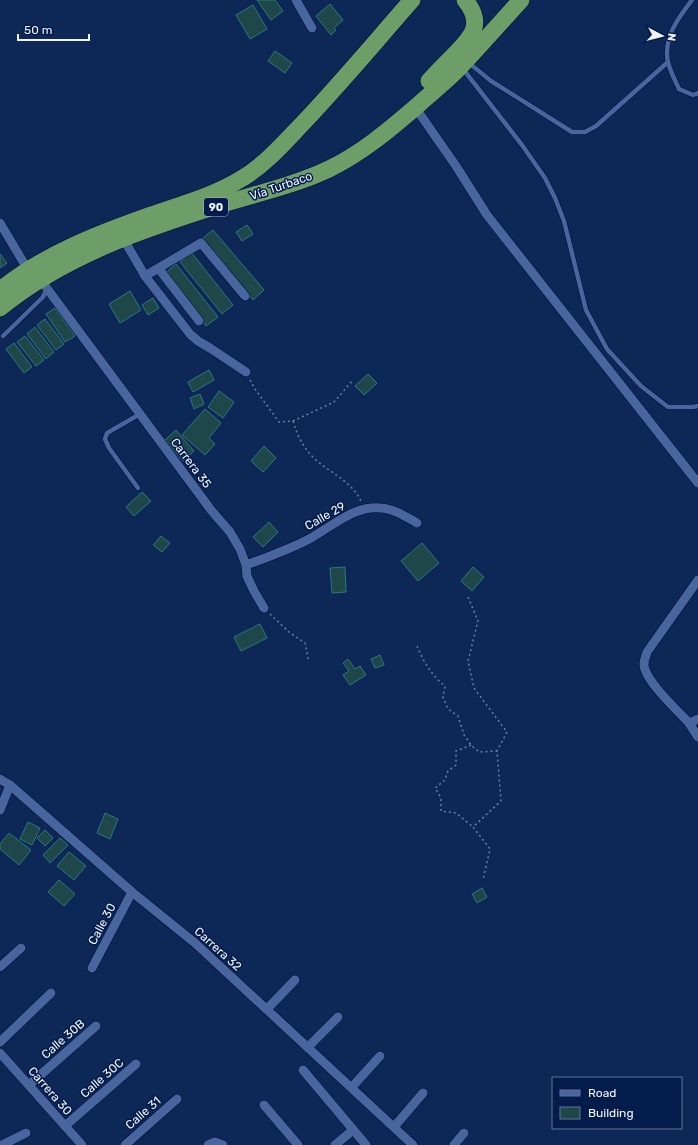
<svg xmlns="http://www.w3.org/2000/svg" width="698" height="1145" font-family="Rubik,sans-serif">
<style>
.building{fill:#1f4749;stroke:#2a797e}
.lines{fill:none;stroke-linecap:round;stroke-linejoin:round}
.lane-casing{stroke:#000b3b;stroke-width:5.5}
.street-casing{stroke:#000b3b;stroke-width:10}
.highway-casing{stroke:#000b3b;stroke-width:18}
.path{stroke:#6e7f9d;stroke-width:1.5;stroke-dasharray:2 3;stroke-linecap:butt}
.lane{stroke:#48669d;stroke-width:4.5}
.street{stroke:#48669d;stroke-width:9}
.highway{stroke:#6d9e67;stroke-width:17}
.labels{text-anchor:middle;stroke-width:3;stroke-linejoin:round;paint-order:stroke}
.shield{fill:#041c4c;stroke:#aab4c6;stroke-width:1}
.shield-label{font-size:11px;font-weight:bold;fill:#f1f5fb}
.street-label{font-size:12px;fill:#f1f5fb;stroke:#041c4c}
</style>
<rect width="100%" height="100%" fill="#0d2757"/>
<g class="building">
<path d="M257 0H275L283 11 271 20Z"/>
<path d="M330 4 343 20 334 28 336 30 331 35 316 16Z"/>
<path d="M253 5 267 29 250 39 236 15Z"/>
<path d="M275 51 292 63 285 73 268 61Z"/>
<path d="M247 225 253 234 242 241 236 232Z"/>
<path d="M213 230 264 290 253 300 202 239Z"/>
<path d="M191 252 233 305 222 314 180 262Z"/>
<path d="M0 254 7 263 0 268Z"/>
<path d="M176 264 218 317 206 326 164 274Z"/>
<path d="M130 291 141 310 120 323 109 304Z"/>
<path d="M153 298 159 308 148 315 142 305Z"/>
<path d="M55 308 75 336 65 342 46 314Z"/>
<path d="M45 319 64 344 56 350 37 325Z"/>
<path d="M35 327 54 352 46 359 27 334Z"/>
<path d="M25 336 44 360 36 366 17 342Z"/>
<path d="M14 343 32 367 24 373 6 349Z"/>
<path d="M209 370 214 380 193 392 188 382Z"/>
<path d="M368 374 377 383 364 395 355 386Z"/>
<path d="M219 391 234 402 223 418 208 407Z"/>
<path d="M200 394 204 404 194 409 190 398Z"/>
<path d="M205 409 221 423 209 438 215 444 205 455 182 435Z"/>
<path d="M176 430 194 451 183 461 165 440Z"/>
<path d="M264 446 276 458 263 472 251 461Z"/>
<path d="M142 492 151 501 134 516 126 507Z"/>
<path d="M269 522 278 532 263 547 253 537Z"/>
<path d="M161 536 170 543 162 552 153 545Z"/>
<path d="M422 543 439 563 418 581 401 561Z"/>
<path d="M345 567 346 592 332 593 330 568Z"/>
<path d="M473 567 484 577 472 591 461 581Z"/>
<path d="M260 624 267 638 241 651 234 637Z"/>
<path d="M380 655 384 665 375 668 371 659Z"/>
<path d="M348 659 355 669 360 666 366 675 350 685 343 675 349 671 343 663Z"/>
<path d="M105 813 118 819 110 839 97 833Z"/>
<path d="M28 822 40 828 32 845 20 839Z"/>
<path d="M45 830 53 838 45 846 37 838Z"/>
<path d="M9 833 31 850 19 865 0 849V844Z"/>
<path d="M60 838 68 845 50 863 43 855Z"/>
<path d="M69 852 86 866 74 880 57 866Z"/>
<path d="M59 880 75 894 64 906 48 892Z"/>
<path d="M482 888 487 897 477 903 472 894Z"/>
</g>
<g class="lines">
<defs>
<g id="lane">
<path d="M692 0C678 18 663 38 668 62 670 71 675 80 679 89L693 95 698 93"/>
<path d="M469 63 491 81 572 132H585L596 126 668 62"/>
<path d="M463 69 522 145 545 178 555 198 564 221 586 310 607 349 641 386 668 407H693L698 406"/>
<path d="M3 336 43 297 47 288"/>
<path d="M138 488 109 448 105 439 107 433 140 414"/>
</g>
<g id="street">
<path d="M296 0 312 28"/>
<path d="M415 107 456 166 487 215 698 483"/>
<path d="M0 223 28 270"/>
<path d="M123 238 145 276 190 334 198 341 210 348 246 372"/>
<path d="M159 269 199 321"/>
<path d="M145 276 201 243 245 296"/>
<path d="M40 279 211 510 230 532 240 549 246 565 247 576 254 591 264 608"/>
<path d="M246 565C268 557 291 549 311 538 330 527 350 510 371 508 390 506 401 514 417 523"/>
<path d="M698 580 647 652C646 656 644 660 644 664 644 680 678 711 689 723L698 719"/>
<path d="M689 723 698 737"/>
<path d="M0 779 10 785 132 892 195 943 413 1145"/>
<path d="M0 810 10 785"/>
<path d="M0 967 21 948"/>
<path d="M92 968 132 892"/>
<path d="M267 1009 295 980"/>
<path d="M0 1042 51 993"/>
<path d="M308 1047 338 1017"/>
<path d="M0 1053 82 1145"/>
<path d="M303 1070 366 1145"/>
<path d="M29 1085 96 1026"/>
<path d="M352 1087 380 1056"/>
<path d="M264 1105 298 1145"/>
<path d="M65 1126 136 1064"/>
<path d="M394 1127 423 1093"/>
<path d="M2 1145 26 1133"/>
<path d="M125 1145 177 1099"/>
<path d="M208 1145 215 1142 223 1145"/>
<path d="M335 1145 353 1130"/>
<path d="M454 1145 464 1133"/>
</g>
<g id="highway">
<path d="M429 81C437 72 445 64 453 56 471 38 485 24 465 0"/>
<path d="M0 290C45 254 97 234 151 215 182 204 213 196 241 179 265 165 284 143 303 123 341 83 376 41 412 0"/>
<path d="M0 308C65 255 144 229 223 204 259 193 295 185 329 169 362 153 389 130 417 106 431 93 447 81 460 67 481 45 501 22 521 0"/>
</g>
</defs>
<use href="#lane" class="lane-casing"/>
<use href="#street" class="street-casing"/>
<use href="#highway" class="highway-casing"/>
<g class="path">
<path d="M250 380 255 389 279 422 293 421 334 402 353 380"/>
<path d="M293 421C298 437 303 448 316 460 331 473 352 482 361 501"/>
<path d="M468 597 478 621 468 661 474 688 507 732 497 751 501 801 473 827 490 849 483 880"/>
<path d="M270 614 289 632 305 643 309 662"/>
<path d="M417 646C423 661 432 676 445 686L443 697 448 709 458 716 464 735 471 745 479 752 497 751"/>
<path d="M471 745 456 751V765L448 771 445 780 435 788 441 798V811L456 813 473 827"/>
</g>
<use href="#lane" class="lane"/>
<use href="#street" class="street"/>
<use href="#highway" class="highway"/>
</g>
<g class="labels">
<rect class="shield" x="204" y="198" width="24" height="18" rx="3"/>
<g class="shield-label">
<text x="216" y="211">90</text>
</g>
<g class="street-label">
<text transform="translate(281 186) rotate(-19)" y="4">Vía Turbaco</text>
<text transform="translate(191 463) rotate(53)" y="4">Carrera 35</text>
<text transform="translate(325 516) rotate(-30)" y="4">Calle 29</text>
<text transform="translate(102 924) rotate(-62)" y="4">Calle 30</text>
<text transform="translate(218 949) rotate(42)" y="4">Carrera 32</text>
<text transform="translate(63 1039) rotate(-41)" y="4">Calle 30B</text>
<text transform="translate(102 1078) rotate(-41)" y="4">Calle 30C</text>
<text transform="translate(50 1091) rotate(49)" y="4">Carrera 30</text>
<text transform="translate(143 1113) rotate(-41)" y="4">Calle 31</text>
</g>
</g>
<rect x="552" y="1077" width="130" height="52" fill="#041c4c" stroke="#637392"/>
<rect x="560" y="1090" width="20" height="6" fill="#48669d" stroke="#637392"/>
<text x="588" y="1097" font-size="12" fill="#f1f5fb">Road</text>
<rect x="560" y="1107" width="20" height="12" fill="#1f4749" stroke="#637392"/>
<text x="588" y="1117" font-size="12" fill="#f1f5fb">Building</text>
<g transform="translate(662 36) rotate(97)" stroke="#041c4c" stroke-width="3" paint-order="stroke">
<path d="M0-3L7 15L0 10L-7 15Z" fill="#f1f5fb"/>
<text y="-6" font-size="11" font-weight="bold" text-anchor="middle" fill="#f1f5fb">N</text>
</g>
<path d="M18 34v6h71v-6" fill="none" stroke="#f1f5fb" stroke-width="2"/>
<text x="24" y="34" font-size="12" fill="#f1f5fb" stroke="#041c4c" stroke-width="3" paint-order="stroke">50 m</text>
</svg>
